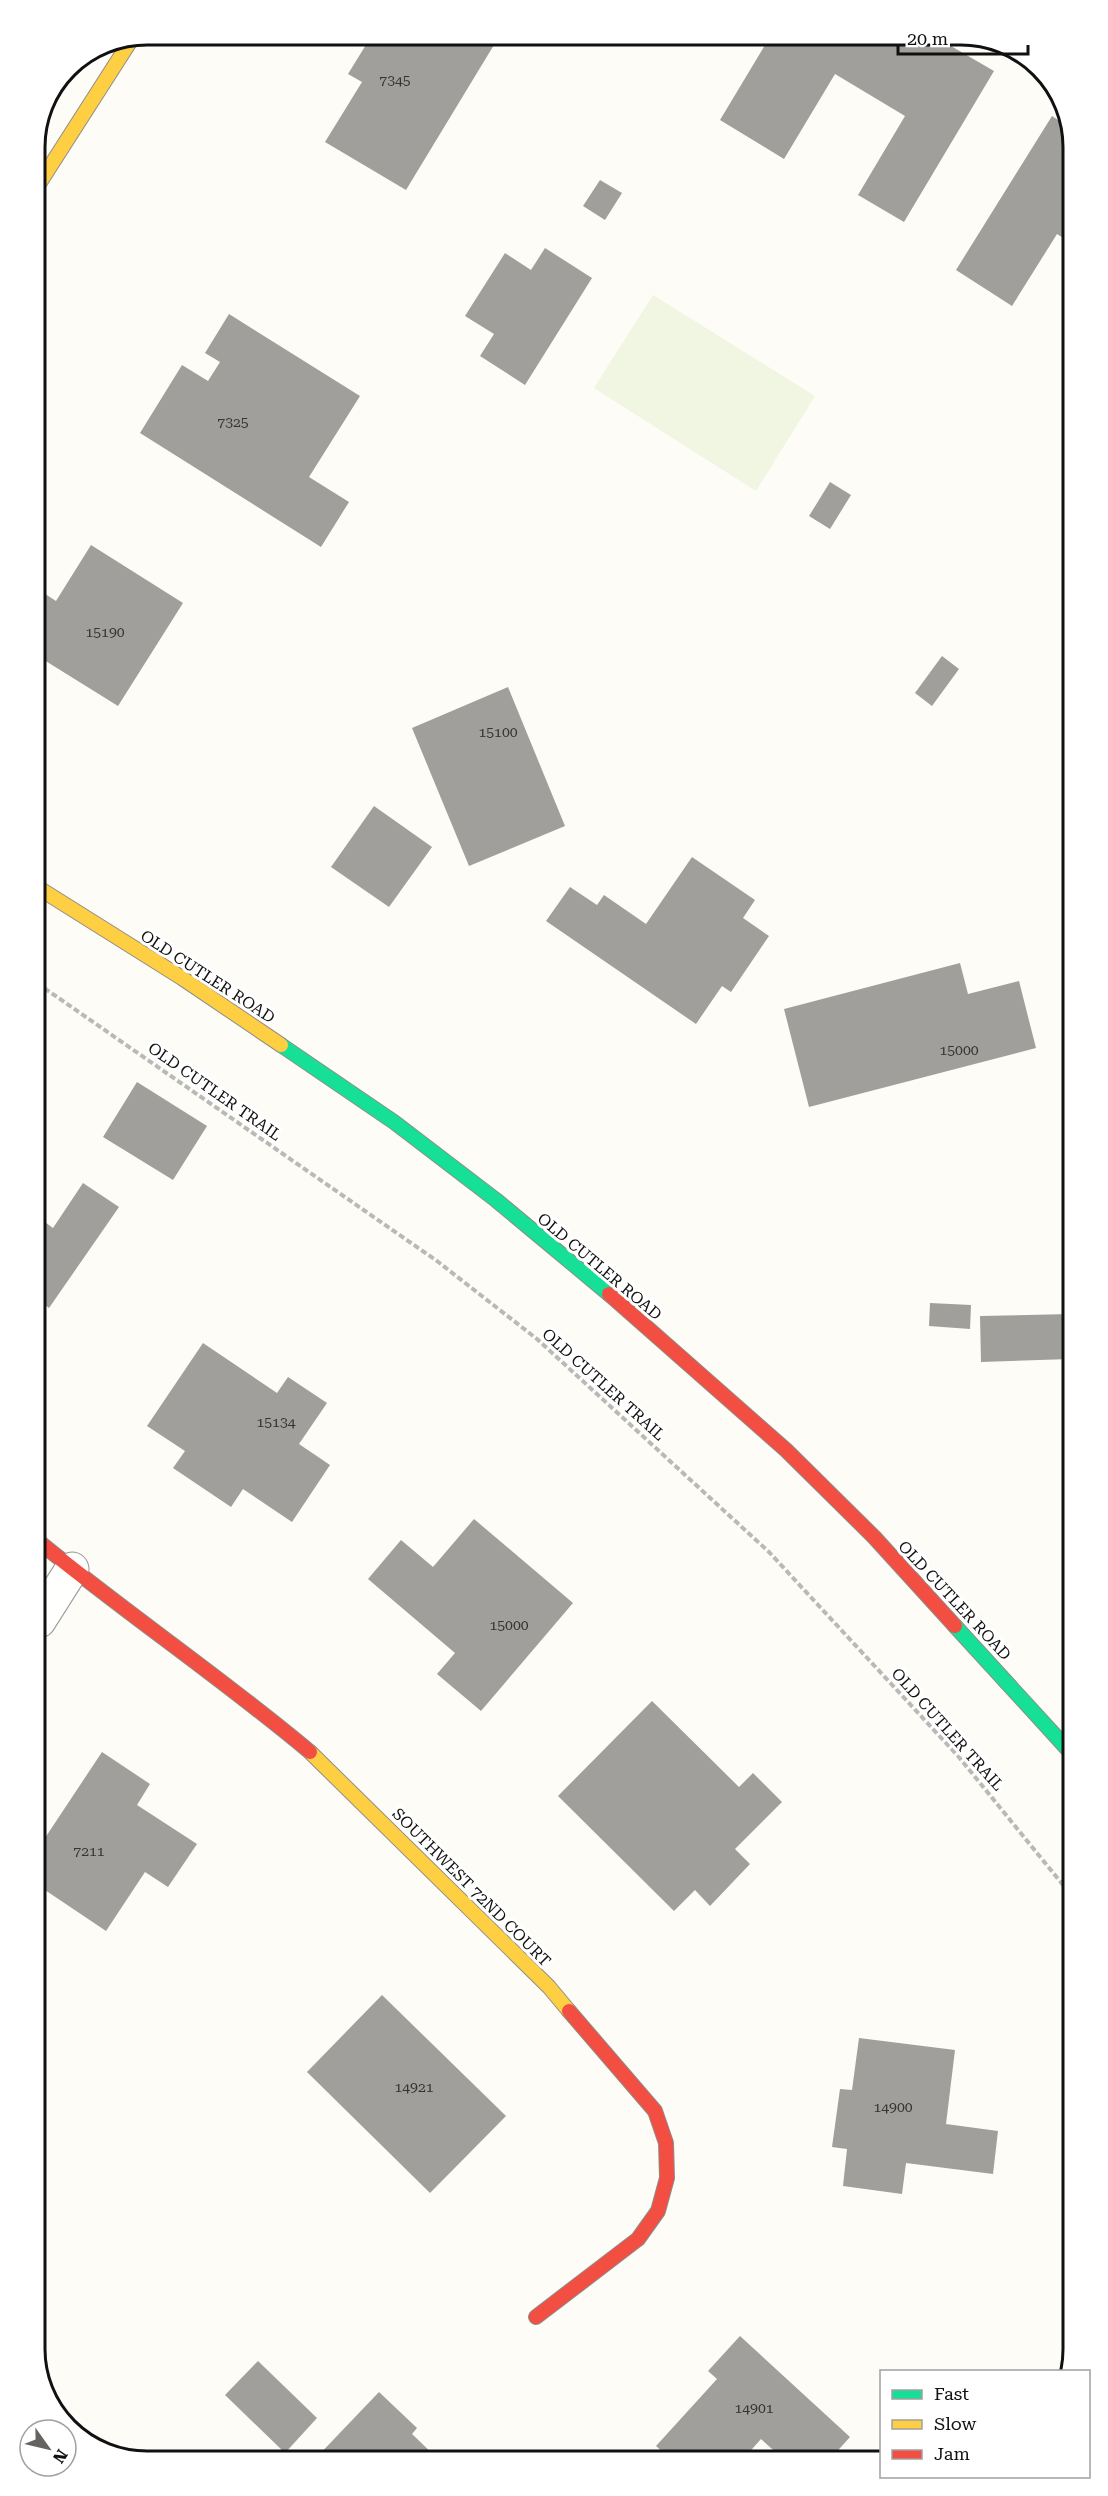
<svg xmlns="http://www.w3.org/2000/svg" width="1108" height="2496" font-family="'Roboto Serif',serif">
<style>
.pitch{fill:#f0f6e1}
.building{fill:#a19f9c}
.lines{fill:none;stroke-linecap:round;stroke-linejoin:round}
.street-casing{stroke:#979795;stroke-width:35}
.fast-casing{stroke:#8e8d8b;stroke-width:16}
.slow-casing{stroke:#8e8d8b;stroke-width:16}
.jam-casing{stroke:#8e8d8b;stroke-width:16}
.path{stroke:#b9b9b8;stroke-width:4;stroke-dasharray:6 3;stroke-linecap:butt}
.street{stroke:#fffffe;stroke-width:33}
.fast{stroke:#16e098;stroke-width:14}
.slow{stroke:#ffcf43;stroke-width:14}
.jam{stroke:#f24e42;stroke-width:14}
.labels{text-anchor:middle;stroke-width:6;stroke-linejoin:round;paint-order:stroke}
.number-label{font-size:14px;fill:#353434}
.street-label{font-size:16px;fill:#111;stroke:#fff}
.rim{fill:none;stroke:#111;stroke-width:3}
</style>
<rect width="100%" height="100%" fill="#fdfcf7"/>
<path class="pitch" d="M653 295 815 396 756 491 594 388Z"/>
<g class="building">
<path d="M372 35H500L406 190 325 142 362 82 348 74Z"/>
<path d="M771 35H932L994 71 904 222 858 195 905 116 835 74 784 159 720 120Z"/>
<path d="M1052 116 1067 126 1068 241 1057 234 1012 306 956 270Z"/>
<path d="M600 180 622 193 605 220 583 206Z"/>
<path d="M545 248 592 278 525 385 480 356 494 334 465 316 505 253 531 270Z"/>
<path d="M229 314 360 396 309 477 349 502 321 547 140 433 182 365 208 381 220 362 205 353Z"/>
<path d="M830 482 851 495 830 529 809 516Z"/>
<path d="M91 545 183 603 118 706 36 655V588L56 601Z"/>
<path d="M942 656 959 669 932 706 915 693Z"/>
<path d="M508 687 565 826 469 866 412 728Z"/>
<path d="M374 806 432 847 389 907 331 867Z"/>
<path d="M692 857 755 900 743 918 769 936 731 992 722 986 696 1024 546 921 570 887 597 905 604 895 646 924Z"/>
<path d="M960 963 968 994 1019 981 1036 1048 809 1107 784 1009Z"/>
<path d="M137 1082 207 1126 173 1180 103 1137Z"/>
<path d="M83 1183 119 1207 49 1308 38 1300V1217L53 1228Z"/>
<path d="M930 1303 971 1305 970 1329 929 1326Z"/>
<path d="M1071 1314V1359L981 1362 980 1316Z"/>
<path d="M203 1343 277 1393 288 1377 327 1403 299 1444 330 1465 292 1522 243 1489 231 1507 173 1468 185 1451 147 1426Z"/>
<path d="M474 1519 573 1603 481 1711 437 1674 455 1653 368 1579 401 1540 433 1567Z"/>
<path d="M652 1701 739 1787 753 1773 782 1802 735 1849 750 1864 710 1906 695 1890 674 1911 558 1796Z"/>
<path d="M102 1752 150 1784 137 1805 197 1844 168 1887 145 1872 106 1931 39 1886V1847Z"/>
<path d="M382 1995 506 2116 430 2193 307 2072Z"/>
<path d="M859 2038 955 2050 946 2124 998 2131 993 2174 906 2163 902 2194 843 2186 847 2149 832 2147 840 2089 852 2090Z"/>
<path d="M740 2336 850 2437 832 2457H781L761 2439 745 2457 669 2458 656 2446 717 2379 708 2371Z"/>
<path d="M258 2361 317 2418 285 2453 225 2395Z"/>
<path d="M379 2392 417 2428 412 2434 438 2459 314 2460Z"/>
</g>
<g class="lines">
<defs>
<path id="street" d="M39 1621 72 1569"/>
<g id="fast">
<path d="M281 1045 394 1122 496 1200 609 1294"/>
<path d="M955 1626 1072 1754"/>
</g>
<g id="slow">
<path d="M35 190 133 37"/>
<path d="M37 887 182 978 281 1045"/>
<path d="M310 1752 549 1987 569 2011"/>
</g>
<g id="jam">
<path d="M609 1294 786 1450 874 1537 955 1626"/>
<path d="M38 1541C127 1614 222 1678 310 1752"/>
<path d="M536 2317 638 2239 658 2211 667 2178 666 2143 655 2111 569 2011"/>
</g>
</defs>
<use href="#street" class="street-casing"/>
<use href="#fast" class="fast-casing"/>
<use href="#slow" class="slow-casing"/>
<use href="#jam" class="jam-casing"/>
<path class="path" d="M37 983 437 1261 537 1339 769 1552 958 1756 1072 1896"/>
<use href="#street" class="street"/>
<use href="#fast" class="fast"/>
<use href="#slow" class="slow"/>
<use href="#jam" class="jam"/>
</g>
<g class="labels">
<g class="number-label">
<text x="395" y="85">7345</text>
<text x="233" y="427">7325</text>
<text x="105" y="637">15190</text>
<text x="498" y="737">15100</text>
<text x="959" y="1055">15000</text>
<text x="276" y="1427">15134</text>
<text x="509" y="1630">15000</text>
<text x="89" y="1856">7211</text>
<text x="414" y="2092">14921</text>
<text x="893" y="2112">14900</text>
<text x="754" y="2413">14901</text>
</g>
<g class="street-label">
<text transform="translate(208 976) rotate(33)" y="6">OLD CUTLER ROAD</text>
<text transform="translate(215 1091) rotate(35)" y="6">OLD CUTLER TRAIL</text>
<text transform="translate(600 1266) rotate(40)" y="6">OLD CUTLER ROAD</text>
<text transform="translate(604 1384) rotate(42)" y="6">OLD CUTLER TRAIL</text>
<text transform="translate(955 1600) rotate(47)" y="6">OLD CUTLER ROAD</text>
<text transform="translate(948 1729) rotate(48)" y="6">OLD CUTLER TRAIL</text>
<text transform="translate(472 1887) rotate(45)" y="6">SOUTHWEST 72ND COURT</text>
</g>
</g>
<path d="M0 0H1108V2496H0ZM147 45H961A102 102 0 0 1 1063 147V2349A102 102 0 0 1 961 2451H147A102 102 0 0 1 45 2349V147A102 102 0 0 1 147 45Z" fill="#fff" fill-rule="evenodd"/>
<path class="rim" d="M147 45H961A102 102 0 0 1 1063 147V2349A102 102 0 0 1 961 2451H147A102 102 0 0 1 45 2349V147A102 102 0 0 1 147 45Z"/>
<rect x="880" y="2370" width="210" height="108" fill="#ffffff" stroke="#a0a0a0" stroke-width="1.5"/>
<rect x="892" y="2390" width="30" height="9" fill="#16e098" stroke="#a0a0a0" stroke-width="1.5"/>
<text x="934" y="2400" font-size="18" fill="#111111">Fast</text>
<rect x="892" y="2420" width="30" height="9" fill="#ffcf43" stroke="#a0a0a0" stroke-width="1.5"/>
<text x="934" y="2430" font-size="18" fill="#111111">Slow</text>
<rect x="892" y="2450" width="30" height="9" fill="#f24e42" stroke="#a0a0a0" stroke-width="1.5"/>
<text x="934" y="2460" font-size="18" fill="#111111">Jam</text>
<g transform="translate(48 2448) rotate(124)"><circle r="28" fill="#ffffff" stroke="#a0a0a0" stroke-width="1.5"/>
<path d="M0-4.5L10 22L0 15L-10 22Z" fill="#646362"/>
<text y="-9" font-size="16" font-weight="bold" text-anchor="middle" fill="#111111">N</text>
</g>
<path d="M898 45v9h130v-9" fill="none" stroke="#111111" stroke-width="3"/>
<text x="907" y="45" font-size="18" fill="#111111" stroke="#ffffff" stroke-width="4.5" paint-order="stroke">20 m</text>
</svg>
